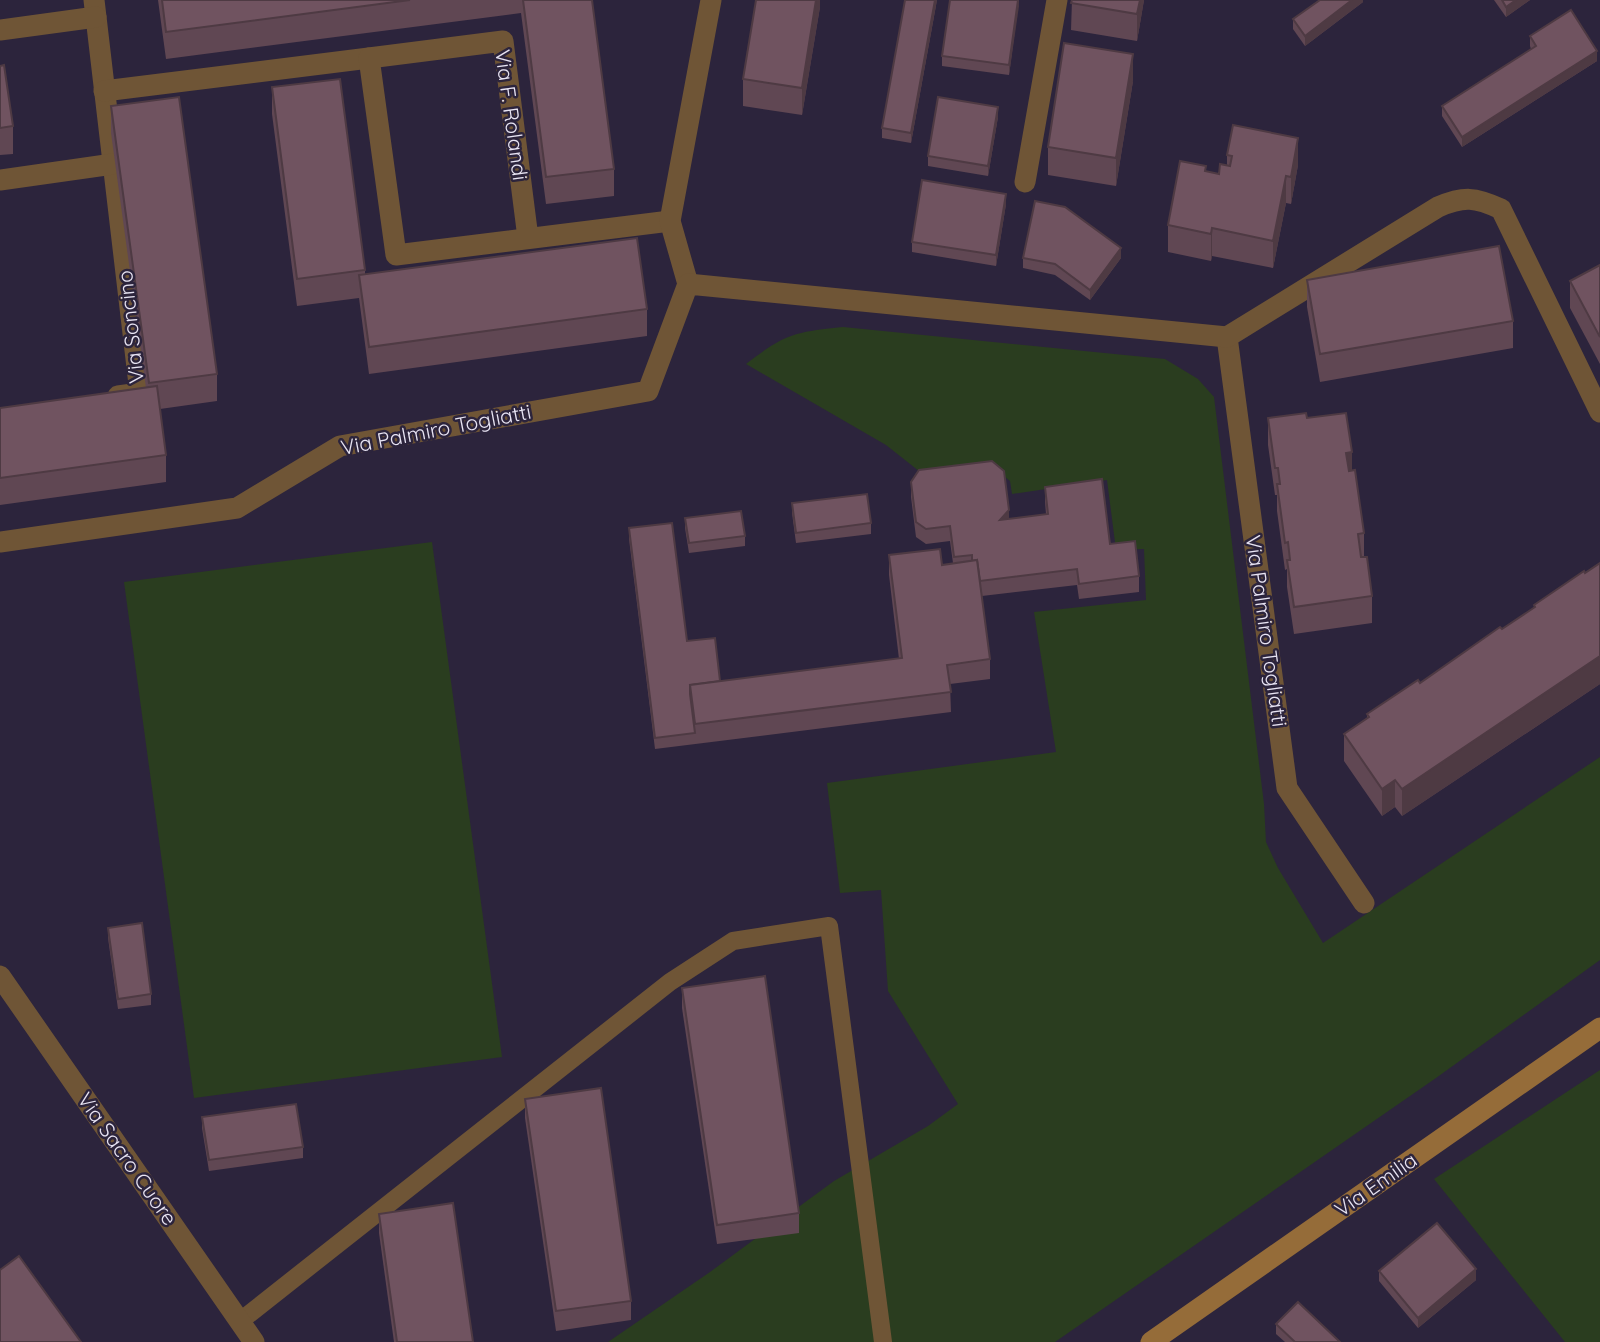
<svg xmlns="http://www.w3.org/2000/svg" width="1600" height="1342" font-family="Quicksand,sans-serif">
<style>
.green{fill:#2a3d1f}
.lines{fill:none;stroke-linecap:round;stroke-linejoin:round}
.lane{stroke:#6f5536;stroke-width:18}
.street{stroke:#6f5536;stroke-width:21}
.secondary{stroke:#956c39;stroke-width:21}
.wall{fill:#604753}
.shaded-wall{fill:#4e3a43}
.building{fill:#705360;stroke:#4e3a43;stroke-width:2}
.labels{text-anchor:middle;stroke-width:5;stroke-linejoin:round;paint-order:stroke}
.street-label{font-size:21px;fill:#e8e4f3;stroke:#2c243c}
</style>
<rect width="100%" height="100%" fill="#2c243c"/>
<g class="green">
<path d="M843 327 1165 359 1198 379 1214 397 1264 804 1266 842 1278 868 1323 943 1600 757V960L1436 1078 1055 1342H608L710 1272 834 1181 928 1126 958 1104 888 991 881 890 840 893 827 783 1056 752 1034 612 1146 600 1144 549 1116 550 1107 480 1012 494 1010 481 996 470 924 475 886 445 746 364C785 334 794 332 843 327Z"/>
<path d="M432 542 502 1057 194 1098 124 582Z"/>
<path d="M1600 1070V1342H1565L1434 1179Z"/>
</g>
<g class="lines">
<path class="lane" d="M239 1322 670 982 733 941 829 926 883 1342"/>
<g class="street">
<path d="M94 0 140 393 118 396"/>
<path d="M0 30 96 17"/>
<path d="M104 91 369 58"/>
<path d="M0 180 113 164"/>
<path d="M1025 182 1057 0"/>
<path d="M528 238 503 41 369 58 396 255 670 221"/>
<path d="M688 284 670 221 711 0"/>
<path d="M1227 337 1287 788 1364 903"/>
<path d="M0 542 237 508 340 446 648 391 688 284 1227 337 1438 207C1464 196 1475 197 1501 209L1600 412"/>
<path d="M0 976 254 1342"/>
</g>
<path class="secondary" d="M1151 1342 1600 1028"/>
</g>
<g class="wall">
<path d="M158 0H592L614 169V196L546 204 521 13 166 59Z"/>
<path d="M820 0V7L802 115 743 106V79Z"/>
<path d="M905 0H937L911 143 882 138V128Z"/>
<path d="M1019 0 1009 75 942 66V56Z"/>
<path d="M1072 0H1144L1137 41 1071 30Z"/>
<path d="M1363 0V2L1305 46 1293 29V19Z"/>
<path d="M1494 0H1530L1506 17Z"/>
<path d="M1530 36 1597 61 1462 147 1442 116V106L1531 49 1530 46Z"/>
<path d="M0 66 13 126V154L0 155Z"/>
<path d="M1133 81 1116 186 1048 175V147Z"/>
<path d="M272 87 365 270V275L647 309V336L369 374 359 298 297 306 272 114Z"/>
<path d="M111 106 217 374V401L160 409 166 455V482L0 505V408L146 388 111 133Z"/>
<path d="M998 117 988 176 928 166V156Z"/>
<path d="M1227 155 1298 165 1291 204 1286 203 1273 268 1212 256 1211 261 1168 252V225L1227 166Z"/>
<path d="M1006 204 996 266 912 252V242Z"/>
<path d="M1023 258H1121L1090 300 1055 275 1023 268Z"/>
<path d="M1600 265V364L1570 308V281Z"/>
<path d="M1307 280 1513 321V348L1320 382 1307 307Z"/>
<path d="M1268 418H1307L1352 470 1364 533V557L1372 596V623L1294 634 1287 587V569L1285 570 1277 511V495H1275L1268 445Z"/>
<path d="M911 482 1009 519 1046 514 1045 502V487L1110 544 1139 576V592L1079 599 1077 585 982 596 990 659V679L950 684 951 712 655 749 629 539V528L687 641 720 681 899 659 889 575V555L942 565 953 563 950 541 926 544 916 537 911 497Z"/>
<path d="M792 503 871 523V534L796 543 792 513Z"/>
<path d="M685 518 745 536V546L689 553 685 528Z"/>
<path d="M1600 563V684L1402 816 1395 807 1382 816 1344 761V734L1367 718V714L1420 683 1534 608V605Z"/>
<path d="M108 928 151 994V1005L118 1009 108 938Z"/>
<path d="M682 988 799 1213V1233L717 1244 682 1008Z"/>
<path d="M525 1099 631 1301V1320L556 1331 525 1118Z"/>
<path d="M202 1117 303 1147V1158L209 1171 202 1128Z"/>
<path d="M379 1214 473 1342H394L379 1233Z"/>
<path d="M1379 1271 1476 1280 1418 1328 1379 1281Z"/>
<path d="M1276 1324 1340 1342H1285L1276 1334Z"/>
</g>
<g class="shaded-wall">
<path d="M816 0H820V7L802 115V88Z"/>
<path d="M935 0H937L911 143V133Z"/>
<path d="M1018 0 1019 6 1009 75V65Z"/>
<path d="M1140 0H1144L1137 41V14Z"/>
<path d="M1352 0H1363V2L1305 46V36Z"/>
<path d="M1516 0H1530L1506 17V7Z"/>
<path d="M1597 51V61L1462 147V137Z"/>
<path d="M1133 54V81L1116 186V158Z"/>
<path d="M998 107V117L988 176V166Z"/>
<path d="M1298 138V165L1291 204V177Z"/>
<path d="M1286 176V203L1273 268V241Z"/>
<path d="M1006 194V204L996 266V255Z"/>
<path d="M1212 228V256L1211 261V234Z"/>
<path d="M1121 248V258L1090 300V290Z"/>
<path d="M1352 452V479L1346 480V453Z"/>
<path d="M1009 510V526L1000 520Z"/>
<path d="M1600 656V684L1402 816V789Z"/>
<path d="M1395 780V807L1382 816V789Z"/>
<path d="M1476 1269V1280L1418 1328V1318Z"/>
</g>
<g class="building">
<path d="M162 0H410L166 32Z"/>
<path d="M523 0H592L614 169 546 177Z"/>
<path d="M756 0H816L802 88 743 79Z"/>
<path d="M905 0H935L911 133 882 128Z"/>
<path d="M950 0H1018L1009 65 942 56Z"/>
<path d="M1072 0H1140L1137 14 1071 3Z"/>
<path d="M1320 0H1352L1305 36 1293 19Z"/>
<path d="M1502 0H1516L1506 7Z"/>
<path d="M1571 10 1597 51 1462 137 1442 106 1536 46 1530 36Z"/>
<path d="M1064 43 1133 54 1116 158 1048 147Z"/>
<path d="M4 65 13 126 0 128V66Z"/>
<path d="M340 79 365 270 297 279 272 87Z"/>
<path d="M179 97 217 374 149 383 111 106Z"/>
<path d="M938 97 998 107 988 166 928 156Z"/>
<path d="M1233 125 1298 138 1291 177 1286 176 1273 241 1212 228 1211 234 1168 225 1180 161 1206 166 1205 171 1219 174 1220 164 1230 166 1232 156 1227 155Z"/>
<path d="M922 180 1006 194 996 255 912 242Z"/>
<path d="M1035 201 1065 207 1121 248 1090 290 1055 264 1023 258Z"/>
<path d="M637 238 647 309 369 347 359 275Z"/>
<path d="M1499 246 1513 321 1320 354 1307 280Z"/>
<path d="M1600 265V337L1570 281Z"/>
<path d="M157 386 166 455 0 478V408Z"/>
<path d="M1306 413 1307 418 1346 413 1352 452 1346 453 1349 471 1355 470 1364 533 1358 534 1361 557H1367L1372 596 1294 607 1287 560H1290L1288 542 1285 543 1277 484H1280L1278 468H1275L1268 418Z"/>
<path d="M992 461 1004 471 1009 510 1000 520 1048 514 1045 487 1102 479 1110 544 1135 541 1139 576 1079 584 1077 569 980 581 977 560 972 561V555L954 557 950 526 926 529 916 522 911 482 919 470Z"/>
<path d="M867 494 871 523 796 533 792 503Z"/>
<path d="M741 511 745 536 689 543 685 518Z"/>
<path d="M672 523 687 641 715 638 720 681 690 685V694L695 733 655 738 629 528Z"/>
<path d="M940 549 942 565 977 560 990 659 947 665 951 692 695 724 690 685 902 658 889 555Z"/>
<path d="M1600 563V656L1402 789 1395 780 1382 789 1344 734 1369 717 1367 714 1418 680 1420 683 1500 627 1502 629 1535 607 1534 605 1584 571 1585 573Z"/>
<path d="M142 923 151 994 118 999 108 928Z"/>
<path d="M765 976 799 1213 717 1225 682 988Z"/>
<path d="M601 1088 631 1301 556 1311 525 1099Z"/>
<path d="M296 1104 303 1147 209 1160 202 1117Z"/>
<path d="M453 1203 473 1342H397L379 1214Z"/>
<path d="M1437 1223 1476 1269 1418 1318 1379 1271Z"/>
<path d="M19 1256 81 1342H0V1270Z"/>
<path d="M1298 1302 1340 1342H1295L1276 1324Z"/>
</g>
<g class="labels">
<g class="street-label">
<text transform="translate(511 115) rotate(82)" y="7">Via F. Rolandi</text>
<text transform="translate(131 327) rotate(-96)" y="7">Via Soncino</text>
<text transform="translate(436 430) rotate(-11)" y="7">Via Palmiro Togliatti</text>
<text transform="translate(1266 631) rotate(82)" y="7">Via Palmiro Togliatti</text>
<text transform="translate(127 1159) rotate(55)" y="7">Via Sacro Cuore</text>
<text transform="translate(1376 1185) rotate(-35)" y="7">Via Emilia</text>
</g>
</g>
</svg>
